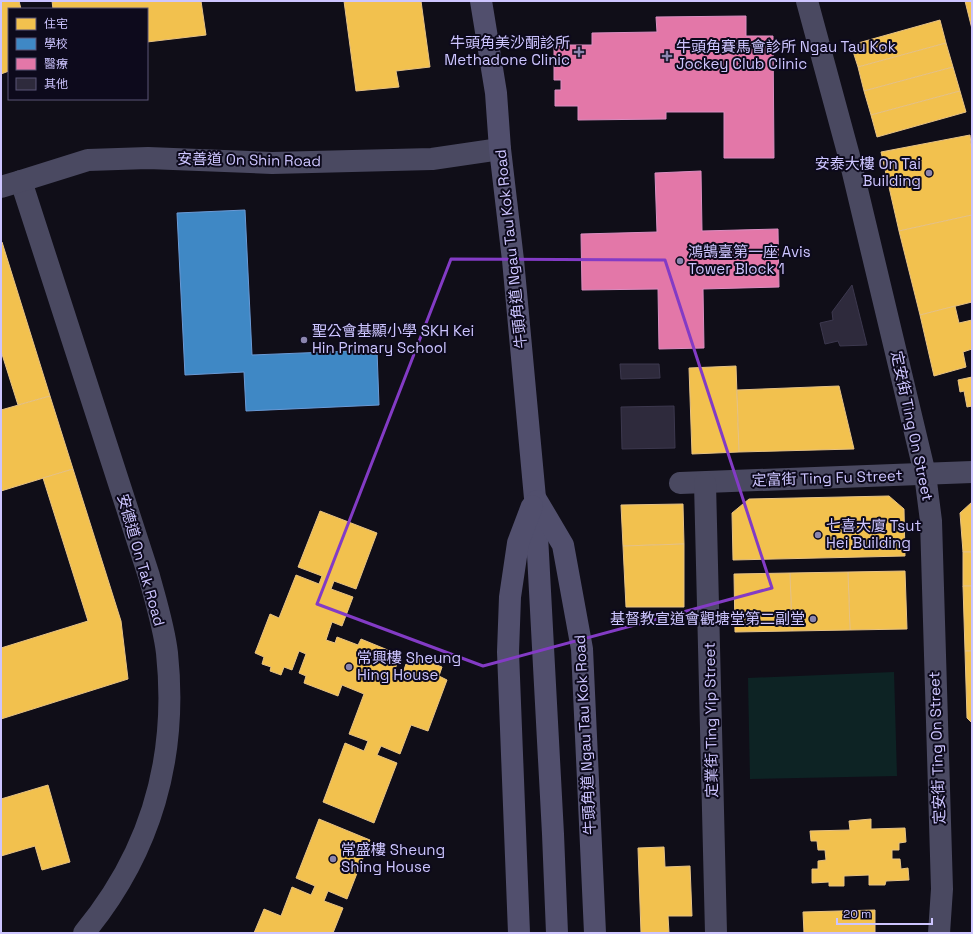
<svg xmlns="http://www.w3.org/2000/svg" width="973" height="934" font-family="'Space Grotesk','Noto Sans TC',sans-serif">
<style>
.green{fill:#0d2324}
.homes{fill:#f2c14e;stroke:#e7c283}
.schools{fill:#3f88c5;stroke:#6a9ad6}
.health{fill:#e377a8;stroke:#dc8ec2}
.building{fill:#2e2a3c;stroke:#3c384e}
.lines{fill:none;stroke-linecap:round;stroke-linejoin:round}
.street{stroke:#4a4961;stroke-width:22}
.secondary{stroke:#514f6d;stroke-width:22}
.marked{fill:none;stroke:#833bc5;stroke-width:3;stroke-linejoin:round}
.poi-dot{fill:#8b85ae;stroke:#0d0a1c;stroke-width:1.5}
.labels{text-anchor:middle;stroke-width:4;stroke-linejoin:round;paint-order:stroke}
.poi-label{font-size:15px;fill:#cdc5ff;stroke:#0d0a1c;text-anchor:start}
.street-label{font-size:15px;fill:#cdc5ff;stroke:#0d0a1c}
</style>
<rect width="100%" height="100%" fill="#100e18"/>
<path class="green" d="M894 672 897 776 750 779 748 678Z"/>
<g class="homes">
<path d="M1 1H19L21 9H9V71L1 74Z"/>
<path d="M52 1H201L206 35 147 42V9H52H53Z"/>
<path d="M344 1H421L430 67 396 71 399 87 356 91Z"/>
<path d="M965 1H972V29Z"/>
<path d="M940 20 946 43 858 67 851 45Z"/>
<path d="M946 43 953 67 864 91 858 67Z"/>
<path d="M953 67 960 91 871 115 864 91Z"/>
<path d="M960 91 966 112 877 137 871 115Z"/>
<path d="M970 135 972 153V215L899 231 881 152Z"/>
<path d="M972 215V302L920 315 899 231Z"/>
<path d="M1 242H2L50 396 18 405 1 351Z"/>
<path d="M955 306 959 323 972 320V349L963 352 966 367 934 376 920 315Z"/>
<path d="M736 366 739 452 692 454 689 368Z"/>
<path d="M972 377V406L967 407 964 391 960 392 958 380Z"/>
<path d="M839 386 854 449 739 452 737 390Z"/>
<path d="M50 396 73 469 1 491V410Z"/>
<path d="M73 469 121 621 128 679 1 719V648L88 621 43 478Z"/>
<path d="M889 496 904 509 905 556 733 560 732 513 749 499Z"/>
<path d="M972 502V552H963L960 513Z"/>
<path d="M683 504 684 544 623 546 621 505Z"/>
<path d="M320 511 377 533 356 589 334 581 331 589 353 597 342 626 332 622 326 640 335 643 337 637 358 645 361 639 400 655 392 678 400 681 406 664 413 666 416 657 442 667 439 676 447 680 428 731 411 725 400 754 381 746 377 755 397 763 374 823 323 802 345 743 364 751 368 741 349 734 364 694 342 685 338 696 304 683 306 676 299 673 306 654 299 651 292 670 284 667 281 675 270 671 271 667 262 664 264 657 255 653 270 614 279 618 296 575 319 584 322 576 298 567Z"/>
<path d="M684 544V607H626L623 546Z"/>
<rect x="963" y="552" width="9" height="34"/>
<path d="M905 571 907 629 850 630 848 572Z"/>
<path d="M848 572 850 630 792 631 790 573Z"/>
<path d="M790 573 792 631 735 632 734 574Z"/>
<path d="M963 586H972V651H965Z"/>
<path d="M965 651H972V723L967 718Z"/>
<path d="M48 785 70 862 42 870 35 846 1 856V799Z"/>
<path d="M319 819 370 840 347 899 328 891 324 901 343 908 333 933H254L264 909 281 916 292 887 311 895 315 886 296 878Z"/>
<path d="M871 819V829L905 828 906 842 899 843V850H892V859H900L901 869 908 868 909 880 886 881 885 885H869V875L844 876V886H829V882L812 883V869H818V861L826 860 825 850H818L817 841H811L810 831 850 830 849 821Z"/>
<path d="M664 847 665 867 690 866 692 916H668L669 933H641L638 848Z"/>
<path d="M875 910V933H804L803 912Z"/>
</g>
<path class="schools" d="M245 210 252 355 377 350 379 405 246 411 244 372 185 375 177 213Z"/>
<g class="health">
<path d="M746 16V36H773L774 158H724V112H666V119L578 120V106H555V90H561V80H554V45H592V33L657 32 656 17Z"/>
<path d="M701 171 702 231 778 229 779 287 703 289 704 348 659 349 658 289 582 290 581 234 657 232 655 173Z"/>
</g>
<g class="building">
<path d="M852 285 867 345 840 346 838 341 825 344 820 323 833 320 832 312Z"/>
<path d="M620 364H659L660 378 621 379Z"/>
<path d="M674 406 675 448 622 449 621 407Z"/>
</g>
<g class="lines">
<g class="street">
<path d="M807 1 849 156 925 474 931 521 942 889 939 933"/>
<path d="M21 181 149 576C156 602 164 627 167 653 178 757 151 852 84 933"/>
<path d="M1 187 21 181 88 160 148 158 272 163 432 159 500 149"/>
<path d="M680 483 972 472"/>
<path d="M705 483 716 933"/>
</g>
<g class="secondary">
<path d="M481 1 496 93 500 149 513 260 535 498 553 834 557 933"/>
<path d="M537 501 563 545 582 649 595 933"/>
<path d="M519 933 508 652 510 597 518 543 532 506"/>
</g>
</g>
<path class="marked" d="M451 259 665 260 772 588 483 666 317 604Z"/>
<g class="poi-dot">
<path d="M577 46h4v4h4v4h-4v4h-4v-4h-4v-4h4z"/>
<path d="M665 50h4v4h4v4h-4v4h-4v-4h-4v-4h4z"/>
<circle cx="929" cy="173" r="4"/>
<circle cx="680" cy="261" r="4"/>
<circle cx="304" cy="340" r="4"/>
<circle cx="818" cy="535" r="4"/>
<circle cx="813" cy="619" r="4"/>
<circle cx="349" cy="667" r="4"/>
<circle cx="333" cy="859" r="4"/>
</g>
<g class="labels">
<g class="poi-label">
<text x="570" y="48" text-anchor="end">牛頭角美沙酮診所<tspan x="570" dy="17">Methadone Clinic</tspan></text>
<text x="676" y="52">牛頭角賽馬會診所 Ngau Tau Kok<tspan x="676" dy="17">Jockey Club Clinic</tspan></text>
<text x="921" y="169" text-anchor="end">安泰大樓 On Tai<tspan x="921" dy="17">Building</tspan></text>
<text x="688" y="257">鴻鵠臺第一座 Avis<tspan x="688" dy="17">Tower Block 1</tspan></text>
<text x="312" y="336">聖公會基顯小學 SKH Kei<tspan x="312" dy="17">Hin Primary School</tspan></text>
<text x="826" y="531">七喜大廈 Tsut<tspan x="826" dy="17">Hei Building</tspan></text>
<text x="805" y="624" text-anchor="end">基督教宣道會觀塘堂第二副堂</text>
<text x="357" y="663">常興樓 Sheung<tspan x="357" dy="17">Hing House</tspan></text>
<text x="341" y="855">常盛樓 Sheung<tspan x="341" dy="17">Shing House</tspan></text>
</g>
<g class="street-label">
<text transform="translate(249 160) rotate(1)" y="5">安善道 On Shin Road</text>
<text transform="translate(511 249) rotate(-96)" y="5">牛頭角道 Ngau Tau Kok Road</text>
<text transform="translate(912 426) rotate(78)" y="5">定安街 Ting On Street</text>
<text transform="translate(827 478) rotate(-2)" y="5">定富街 Ting Fu Street</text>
<text transform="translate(141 560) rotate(74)" y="5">安德道 On Tak Road</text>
<text transform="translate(711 720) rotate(-91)" y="5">定業街 Ting Yip Street</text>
<text transform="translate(585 735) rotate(-93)" y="5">牛頭角道 Ngau Tau Kok Road</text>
<text transform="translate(937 748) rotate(-92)" y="5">定安街 Ting On Street</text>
</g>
</g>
<rect width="973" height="934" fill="none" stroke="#cdc5ff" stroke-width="4"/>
<rect x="8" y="8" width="140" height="92" fill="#0d0a1c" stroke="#5a5577"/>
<rect x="16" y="18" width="20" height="12" fill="#f2c14e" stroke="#5a5577"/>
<text x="44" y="28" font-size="12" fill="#cdc5ff">住宅</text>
<rect x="16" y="38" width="20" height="12" fill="#3f88c5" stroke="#5a5577"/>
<text x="44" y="48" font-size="12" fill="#cdc5ff">學校</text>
<rect x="16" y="58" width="20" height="12" fill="#e377a8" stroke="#5a5577"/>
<text x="44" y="68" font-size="12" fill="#cdc5ff">醫療</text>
<rect x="16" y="78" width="20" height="12" fill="#2e2a3c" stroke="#5a5577"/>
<text x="44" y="88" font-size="12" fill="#cdc5ff">其他</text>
<path d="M837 918v6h95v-6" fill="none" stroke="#cdc5ff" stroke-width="2"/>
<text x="843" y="918" font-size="12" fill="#cdc5ff" stroke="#0d0a1c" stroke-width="3" paint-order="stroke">20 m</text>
</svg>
